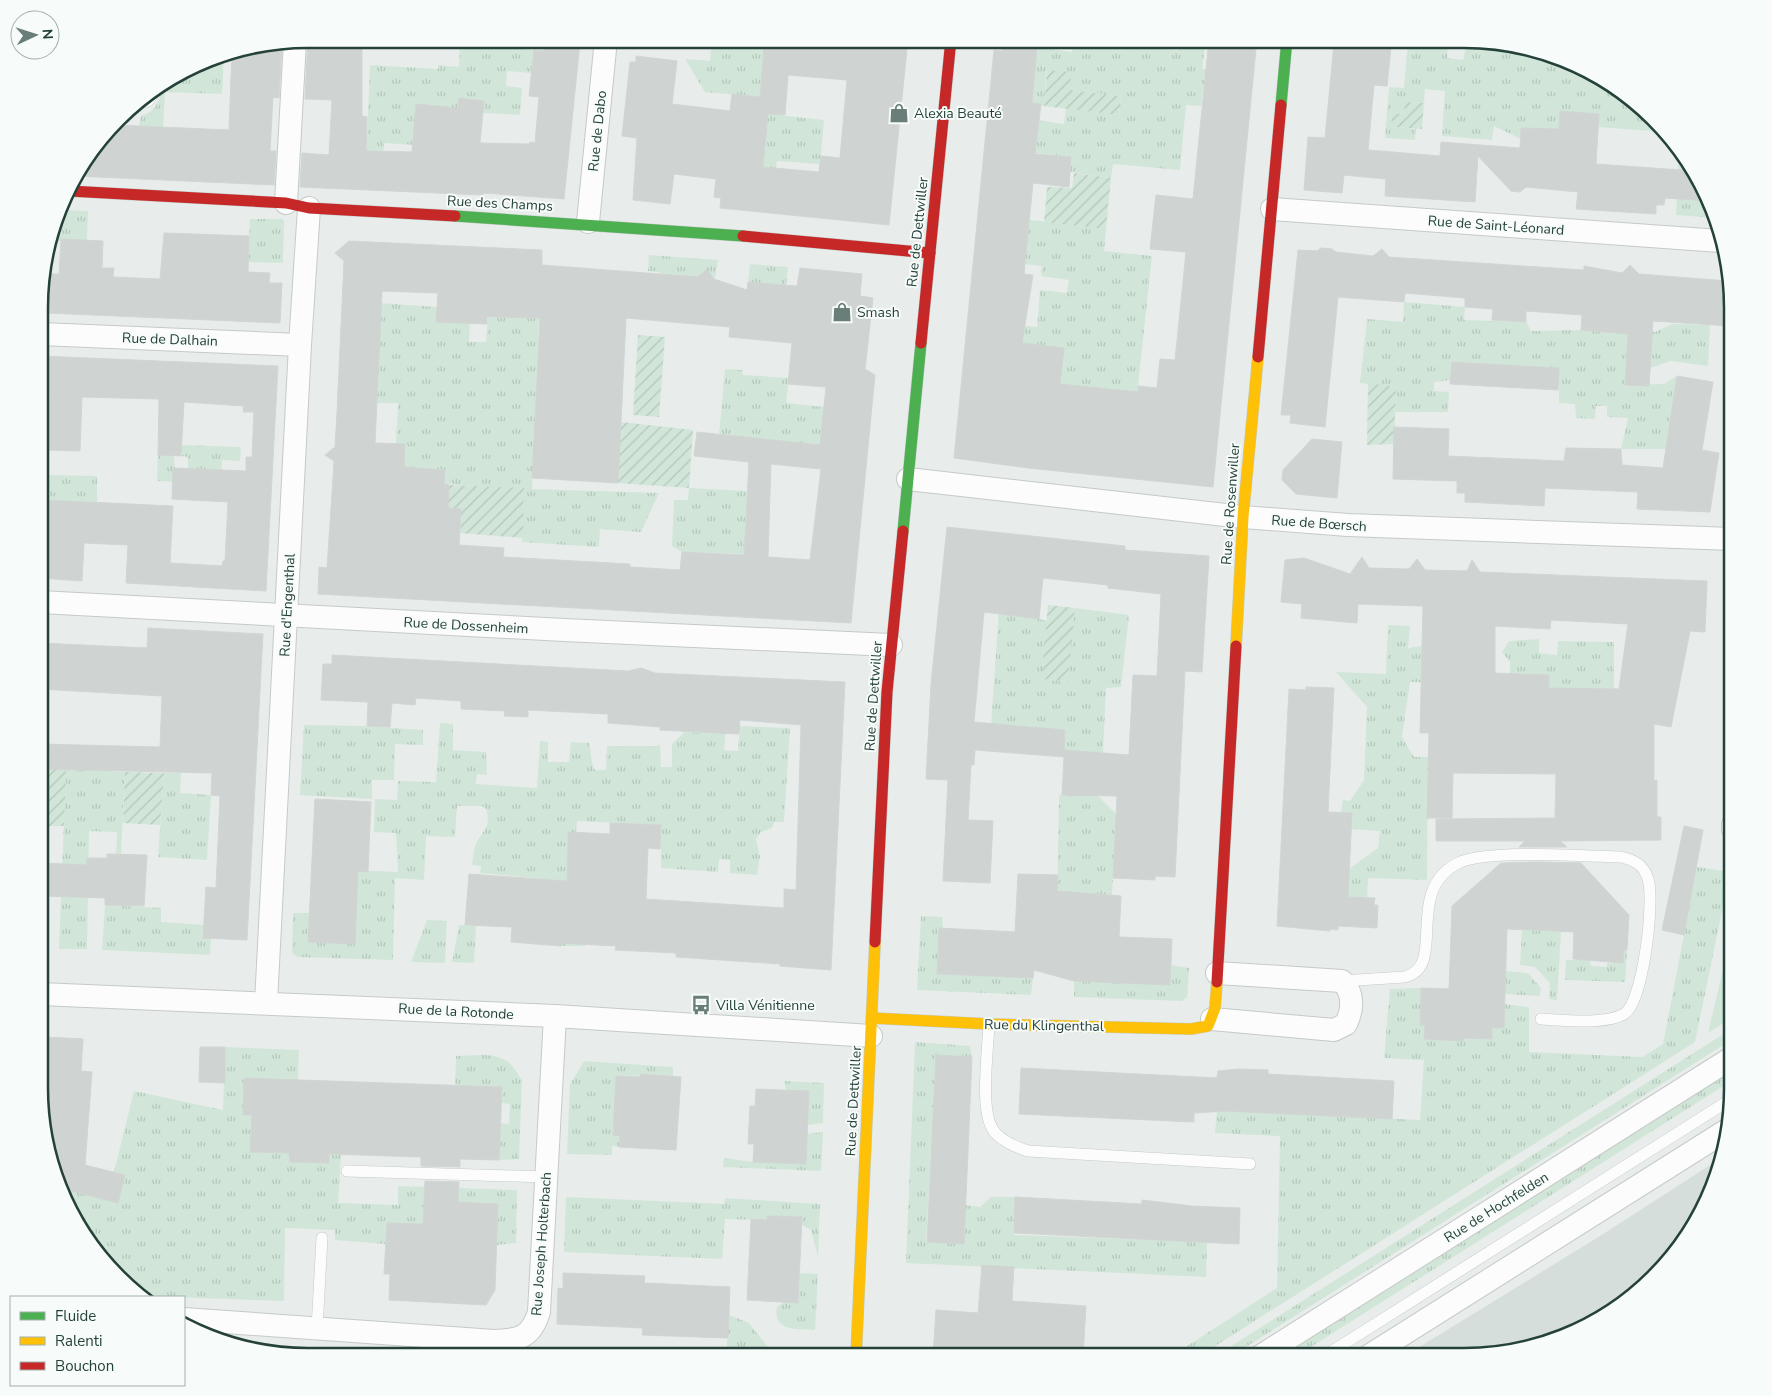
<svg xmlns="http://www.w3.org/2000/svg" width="1772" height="1396" font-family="'Nunito Sans',sans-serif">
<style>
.built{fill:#d6dedb}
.grass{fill:url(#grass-tufts)}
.park{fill:#d1e6d8}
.garden{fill:url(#garden-furrows)}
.building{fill:#cfd4d2;stroke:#d1d6d4;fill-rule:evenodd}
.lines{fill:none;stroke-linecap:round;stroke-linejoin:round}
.lane-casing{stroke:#c5cac8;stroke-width:12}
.street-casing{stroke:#c5cac8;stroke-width:24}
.fast-casing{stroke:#c3cbc8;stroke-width:12}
.slow-casing{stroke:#c3cbc8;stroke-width:12}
.jam-casing{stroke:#c3cbc8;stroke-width:12}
.lane{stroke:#fcfcfc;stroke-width:11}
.street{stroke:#fcfcfc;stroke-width:22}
.fast{stroke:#4caf50;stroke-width:11}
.slow{stroke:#ffc107;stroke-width:11}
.jam{stroke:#c62828;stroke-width:11}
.labels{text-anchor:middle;stroke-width:4;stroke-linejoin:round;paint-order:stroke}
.poi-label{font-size:14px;fill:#24423a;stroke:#f7fbf9;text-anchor:start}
.street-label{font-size:14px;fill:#24423a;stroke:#f7fbf9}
.rim{fill:none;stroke:#24423a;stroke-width:2.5}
</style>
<defs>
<pattern id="grass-tufts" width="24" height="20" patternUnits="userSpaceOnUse" patternTransform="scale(1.25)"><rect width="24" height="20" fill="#d1e6d8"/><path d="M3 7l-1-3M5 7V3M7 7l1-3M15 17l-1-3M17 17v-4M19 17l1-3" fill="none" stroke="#b3c6ba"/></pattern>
<pattern id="garden-furrows" width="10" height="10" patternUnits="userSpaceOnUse" patternTransform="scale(1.25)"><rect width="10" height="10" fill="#d1e6d8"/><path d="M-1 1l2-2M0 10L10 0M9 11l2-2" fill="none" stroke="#b3c6ba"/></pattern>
</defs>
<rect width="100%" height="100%" fill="#e8edeb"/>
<path class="built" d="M1721 1158 1713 1191 1666 1266 1628 1302 1567 1337 1464 1357H1403L1600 1236Z"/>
<g class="grass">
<path d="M700 39H765L760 97 705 92 685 59 710 61 711 46 700 45Z"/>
<path d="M1079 39H1154L1164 40 1163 49 1178 50 1179 43 1205 46 1202 69H1206L1201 106 1186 105 1180 170 1113 164 1111 178 1070 172 1071 157 1027 152 1030 119 1064 124 1066 108 1119 115 1121 96 1070 90 1046 70 1044 106 1032 103 1037 47 1072 52 1073 48 1078 49Z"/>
<path d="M1454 39H1482L1539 53V54L1567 59 1642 106 1652 117 1651 131 1598 127 1599 114 1560 111 1559 128 1535 146 1494 126 1492 140 1442 136 1445 91 1425 89 1424 103 1405 102V114L1392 113 1391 127 1416 129 1415 140 1385 138 1389 87 1404 88 1408 41 1448 45 1447 58 1463 60 1467 42Z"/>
<path d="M460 45 534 50 531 73 507 71 506 86 522 88 520 115 483 113 484 101 459 98 458 110 435 109 434 105 417 104 414 145 384 143 381 190 353 138 367 139 370 65 438 69V65L459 67Z"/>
<path d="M221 53H224L222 94 165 92 163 127 139 126 141 116C162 109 155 98 167 85 178 73 206 62 221 53Z"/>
<path d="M768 114 824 120 820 164 777 161 775 175 762 174Z"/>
<path d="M1679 148C1694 165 1700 177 1699 200L1711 201 1715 218 1676 215Z"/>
<path d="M62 210 88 211 87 241H52Z"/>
<path d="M250 219H282L284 221 283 263 248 262Z"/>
<path d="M1030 220 1106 229 1104 251 1152 256 1135 413 1099 388 1060 384 1063 348 1022 343 1025 326 1037 327 1040 290 1067 293 1069 280 1041 276 1042 266 1023 264Z"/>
<path d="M649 255 718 260 715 279 711 274 702 273 699 277 660 274 659 272 648 271Z"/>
<path d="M750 264 788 267 786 285 748 282Z"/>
<path d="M1404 302 1465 307 1464 320 1526 322 1531 331 1581 330 1641 335 1642 328 1655 332 1672 324 1710 325 1708 366 1671 361 1650 368 1626 371 1625 385 1664 384 1677 376 1666 449H1621L1628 418 1607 417V406H1596L1595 419 1576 418 1575 404 1559 403V368L1452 362 1451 380 1434 382V391L1449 392 1448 412H1395L1396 387 1360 383 1367 319 1403 322Z"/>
<path d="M381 303 437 307 470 321 469 342H486L488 318H539L532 489 659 493 641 532 600 529 599 547 522 542 524 489 444 484 445 470 425 468 403 473 405 444H396L398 403H377Z"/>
<path d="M725 369 742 370 743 375 789 378 786 403 824 407 820 445 719 435Z"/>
<path d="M182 445 241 447 240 461 222 460 221 484 157 481 158 455 174 456 175 470H188V457L182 456Z"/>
<path d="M41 475 97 476V502L44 500 42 546Z"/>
<path d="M689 488 747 491 744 554 682 552 672 546 674 500H688Z"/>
<path d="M999 608 1047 621 1041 679 1067 682 1075 608 1129 615 1121 687 1106 688 1103 753 1064 750 1065 730 1010 725 991 726Z"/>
<path d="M1388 625 1410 626 1408 648 1422 646V650C1453 652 1473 678 1505 679L1506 673H1510V662L1502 652 1509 641 1539 639V653L1557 655 1558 641 1614 642V689L1507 688V684L1410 682 1402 737 1414 757H1428L1427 880 1368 878 1367 898 1360 897 1359 904 1342 903 1343 873 1378 848 1380 831 1351 829 1352 813 1341 812 1343 800 1350 801 1364 780 1367 707 1336 672 1386 674Z"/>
<path d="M440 723 453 724V750L486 752 487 775 477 774 476 784 537 788 540 741 548 742V762H569L571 742 589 743C592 752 590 762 595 770H606L607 746H658L660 744 661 767H672V744L684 732 710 733 726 727 724 750 738 751 740 726 790 728 784 822H774L772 828 761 832 756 839 760 857 757 875 730 873V860L719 859 718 872 661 868V825L577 821 576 832H568L567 849 590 872 586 946H561L566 881 480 873 481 866 472 865C473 859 473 850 476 844 483 829 490 831 487 810L482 806H457L455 837 426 836 424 880 395 878 393 960 297 957 292 953 293 913H310L346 870 398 872 396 833 374 832 375 799 397 800 398 781 436 782Z"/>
<path d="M304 725 367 726 423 730V745L395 744 394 780H372V799L300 795Z"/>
<path d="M40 769H47L45 826H40Z"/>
<path d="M66 769 125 772 121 854H116L117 832 89 831 87 949H59Z"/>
<path d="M164 773H181L180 793 211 795 207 860 158 857Z"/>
<path d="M1096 794 1122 820 1115 833 1112 895 1099 894 1057 906 1059 795Z"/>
<path d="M1697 867 1730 872 1695 1042 1198 1357H1170L1277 1288 1280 1136 1215 1133 1217 1110 1420 1120 1424 1060 1384 1058 1390 989 1421 988 1420 1024 1425 1025 1424 1039 1462 1041 1463 1035 1492 1039V1028H1503L1504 1004 1529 1007V1052L1642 1057 1663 1044Z"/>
<path d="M105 905 161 908V922L204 925 211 938 210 955 102 950Z"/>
<path d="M921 916 942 917 943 928 939 929 937 974 1033 978 1031 995 917 990Z"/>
<path d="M447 919 445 963 411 962 427 920 446 921Z"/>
<path d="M459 925 476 926 474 963 452 962Z"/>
<path d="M1522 930 1561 932 1557 1000 1549 999 1550 983 1535 967 1520 965Z"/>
<path d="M1624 950H1627L1625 982 1565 980 1566 960H1590L1591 966 1607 967V963H1623Z"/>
<path d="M1171 965 1189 968 1187 997 1182 1001 1074 997V981Z"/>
<path d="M1506 971 1528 973 1541 988 1540 996 1505 994Z"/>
<path d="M1733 1028V1039L1230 1357H1214Z"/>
<path d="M915 1042 970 1046 972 1057 935 1056H936L926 1242 964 1244 965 1205 980 1207 991 1197H1015L1014 1235 1207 1242 1206 1277 906 1263Z"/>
<path d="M225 1047 299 1050 298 1080 243 1115H252L251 1152 289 1153 290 1162 329 1154 341 1155 338 1203 398 1205V1186L517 1190 516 1243 496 1245 497 1204 424 1200 423 1224 387 1223 386 1244 335 1240V1230L285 1228 284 1301 139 1296 130 1290 66 1207 61 1188 118 1202 125 1175 114 1172 134 1091 223 1110Z"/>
<path d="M456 1056C471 1056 494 1052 507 1061 513 1065 518 1074 522 1080L519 1159 499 1160 501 1123 509 1124 510 1104 502 1103V1087L455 1085Z"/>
<path d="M584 1061 673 1067V1080L663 1075 616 1076 615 1092H621L620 1116H614L613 1135 620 1136 619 1147 612 1146V1155L567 1154 570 1084Z"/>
<path d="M1733 1064V1080L1295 1357H1273Z"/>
<path d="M784 1081 824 1083 823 1123 807 1125 786 1090Z"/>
<path d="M823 1132 821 1171 723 1167 724 1158 753 1162 807 1134Z"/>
<path d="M566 1197 724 1204 725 1198 820 1204 818 1257 811 1230 802 1225V1217L767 1216V1220L725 1219 722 1259 564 1252Z"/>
<path d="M800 1273 818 1274 815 1330C799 1329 772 1332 777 1307L784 1302 798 1303Z"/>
<path d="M729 1315 749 1323 768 1347 787 1357H726Z"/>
</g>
<g class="park">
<path d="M1733 927V1017L1708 1033Z"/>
<path d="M1714 1188 1713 1191 1667 1265C1675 1234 1692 1210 1714 1188Z"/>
</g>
<g class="garden">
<path d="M1047 70 1071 72 1070 90 1121 96 1119 115 1044 106Z"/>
<path d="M1405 102 1424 103 1422 129 1391 127 1392 113 1404 114Z"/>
<path d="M1074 173 1111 178 1106 229 1044 222 1047 187 1072 188Z"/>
<path d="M638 335 665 337 659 417 633 415Z"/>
<path d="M1368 383 1396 387 1394 444 1367 445Z"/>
<path d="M621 422 693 430 689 488 618 483Z"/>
<path d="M449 485 524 488 523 538 460 533 461 509 448 508Z"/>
<path d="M1048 605 1075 608 1068 682 1041 679Z"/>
<path d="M47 769H66L64 826H45Z"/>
<path d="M125 772 164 773 160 825 123 823Z"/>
</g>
<g class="building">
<path d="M308 39H362V116L367 117 366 151 412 152 416 104 458 108 459 98 484 101 480 143 529 144 530 142 535 143 539 97 529 96 534 50 544 51 545 39 580 42 564 199 483 193V195L300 187 302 153 329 155 332 100 305 99Z"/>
<path d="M787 39H908L889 225 720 208 721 198 714 197 716 179 674 174 670 204 633 200 637 138 622 136 630 62H636V56L677 61 672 104 730 111 732 94 760 97 764 46 786 48ZM788 75 847 80 840 158 821 156 819 172 763 167 768 114 785 115Z"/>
<path d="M1209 39H1257L1213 487 1028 468 954 458 994 50 1002 51V44L1037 47 1032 103 1041 104 1035 154 1071 157 1069 187 1033 183 1024 274 1033 275 1022 343 1064 348 1060 384 1138 392V386L1157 388 1160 359 1175 360 1186 252 1150 249 1156 195 1193 199Z"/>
<path d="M282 43 279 98 273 97 270 151H276L274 185 74 176 115 125 229 130 232 51Z"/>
<path d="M1334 43 1391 47 1387 86 1374 85 1368 150 1440 156 1441 142 1520 148 1521 128 1559 129 1560 111 1599 114 1596 164 1695 171 1711 201 1665 198 1664 205H1656V214L1576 209 1578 192 1526 187 1520 192 1511 191 1478 156 1475 202 1385 196 1386 179 1344 175 1342 193 1304 190 1308 137 1325 138Z"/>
<path d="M164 233 249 236 248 272 270 273 269 283H282L280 323 46 313 48 274H59L61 239 103 241 102 268H114L113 277 160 279Z"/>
<path d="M349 241 542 250V265L698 277 707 269 714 279 747 290 748 282 797 286 800 268 862 274 860 296 873 298 865 369 875 375 851 623 318 594 319 567 327 568 333 478 334 461 325 455 335 447 337 413 344 261 335 253ZM382 291 438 293 436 322 487 324V317L540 318 532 478 618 483 626 318 730 327 729 337 792 343 788 384 826 387 820 445 697 432 694 456 749 462 744 555 682 552 680 570 630 567V564L503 557 504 548 459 545 461 509 448 508 449 485 444 484 445 470 404 467 405 444 375 443ZM771 464 821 469 810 560 768 557Z"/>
<path d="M1321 248 1332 249 1336 252 1373 256 1382 249 1389 257 1584 270V266L1622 273 1630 265 1639 274 1728 281 1732 303 1731 326 1653 321 1649 386 1625 385 1628 334 1581 330 1582 315 1526 311V322L1492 320 1493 309 1465 307V298L1405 293 1404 302 1338 297 1325 427 1290 423 1291 415H1281L1298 250 1317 251Z"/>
<path d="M41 356 278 366 266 591 126 583 128 545 84 543 82 581 40 578 44 500 173 506 170 563 222 566 223 561H225L228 502 172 499 173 468 246 471V457H252L254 412H243L244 406 184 402 181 456 158 455 159 399 82 397 80 451 47 450 50 394 41 393Z"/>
<path d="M1452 362 1559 368 1558 390 1450 384Z"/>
<path d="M1677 376 1713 382 1702 450 1719 453 1710 512 1637 509 1638 492 1545 488 1544 506 1465 502V493H1457V481L1393 479 1394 427 1449 429 1448 456 1564 461 1566 448 1621 449 1622 465 1663 468Z"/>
<path d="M1312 439 1342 442 1337 498 1296 494 1282 480 1283 470Z"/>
<path d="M947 527 1125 546V550L1209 556 1202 672 1185 671 1175 877 1155 876V880L1113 878 1117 796 1062 795 1064 757 975 750 974 765H971L968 820 993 821 990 883 943 881 948 780 926 779 931 684ZM1043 578 1108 585V588L1161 594 1157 676 1133 675 1129 755 1064 750 1065 730 974 722 984 612 1039 619Z"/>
<path d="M1362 557 1369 568 1409 569 1417 559 1425 570 1467 571 1472 560 1480 572 1707 581 1705 632 1690 631 1671 727 1654 724V781L1657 780V817H1661V840L1560 841 1567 847H1519L1525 841H1436V819L1555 818 1556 774 1453 773 1452 818H1427L1429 733H1420L1423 606 1358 604 1357 623 1301 618 1302 604 1281 602 1285 560 1304 558 1350 574ZM1551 620 1628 624 1619 689 1549 688V675L1495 673V626L1550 629Z"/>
<path d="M148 628 263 634 247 940 203 938 206 887 216 888 220 796 211 795 212 773 40 769V744L160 747 162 696 40 689V643L147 648Z"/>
<path d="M332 655 628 671 641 668 655 673 845 682 831 970 780 966V964L676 957V953L615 950 616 946 561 943V946L511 942 512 927 465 925 469 874 567 881 568 832 610 834V823L661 825 660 849 648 848 646 899 784 908V889L796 890 801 725 740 720 739 734 660 730V727L608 723V714L528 710V717L504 716 505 711 461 709V701L416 698 415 705 392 703 390 727 367 726 368 702 321 700 323 664H332Z"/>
<path d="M1306 687 1334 688 1328 812 1352 813 1348 897 1375 898 1374 905H1378L1377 928 1338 926V930L1330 929V931L1277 926 1289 689 1306 690Z"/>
<path d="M315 799 371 802 368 872 358 871 355 944 308 942Z"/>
<path d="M1684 826 1703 830 1684 935 1662 930Z"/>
<path d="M107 854 147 855 144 906 105 905V898L40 896V863L87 865V858H107Z"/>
<path d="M1536 862 1581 863 1629 915 1627 950H1624L1623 963 1573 959 1574 932 1507 929 1504 1028H1492V1039L1463 1038V1041L1424 1039 1425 1025H1420L1421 988 1449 989 1452 906 1501 863Z"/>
<path d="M1018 874 1058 875 1057 891 1121 896 1119 937 1172 939 1170 985 1074 981 1034 970 1033 978 937 974 939 928 1015 932Z"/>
<path d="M46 1037 83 1039 81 1071 92 1072 85 1165 125 1175 118 1203 61 1188 41 1114Z"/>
<path d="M200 1047H225V1083L199 1082Z"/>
<path d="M936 1055 972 1057 964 1244 927 1242Z"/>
<path d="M1021 1068 1217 1078 1218 1071 1239 1069 1268 1070V1074L1394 1081 1392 1119 1225 1111 1194 1113V1122L1019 1114Z"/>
<path d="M640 1074 681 1077 676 1150 619 1147 620 1136 613 1135 616 1076 641 1077Z"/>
<path d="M244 1078 502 1087 499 1160 460 1159V1167L421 1166V1157L329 1154V1163L290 1162 289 1153 250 1152 252 1115H243Z"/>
<path d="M756 1089 809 1091 806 1164 753 1162 754 1144H748L750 1106H755Z"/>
<path d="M425 1181 459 1182 458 1202 498 1204 495 1290 486 1305 389 1300 390 1274H384L387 1223 423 1224Z"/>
<path d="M1015 1197 1142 1204V1200L1192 1206 1240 1208 1239 1244 1014 1233Z"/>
<path d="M767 1216 802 1217 798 1303 747 1300 751 1219 767 1220Z"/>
<path d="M982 1265 1014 1267 1012 1301 1086 1306 1083 1357 997 1353 996 1357H933L936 1310 978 1313Z"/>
<path d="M563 1273 645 1276 644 1283 730 1287 728 1338 642 1335 643 1328 557 1324 558 1288 563 1289Z"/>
</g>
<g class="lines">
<defs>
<g id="lane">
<path d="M131 105 148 101 155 91"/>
<path d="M1342 981 1404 977C1449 967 1402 892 1458 863 1486 849 1585 856 1621 857 1634 860 1644 865 1648 879 1655 901 1643 1003 1624 1014 1605 1025 1562 1020 1541 1019"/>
<path d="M989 1024C988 1050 980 1107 992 1128 998 1140 1016 1147 1028 1151L1250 1164"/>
<path d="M347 1171 546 1177"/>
<path d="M317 1329 322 1238"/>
<path d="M1323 1357 1733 1098"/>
</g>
<g id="street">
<path d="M286 203 295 41"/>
<path d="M1272 209 1720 241"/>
<path d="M588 222 606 39"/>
<path d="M41 334 300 345"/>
<path d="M908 479 1243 517 1348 525 1733 539"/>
<path d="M40 602 564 630 891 645"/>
<path d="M1733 829V825"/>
<path d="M40 994 555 1016 871 1036"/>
<path d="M266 1003 300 345 309 208"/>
<path d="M1212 1019 1334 1030 1346 1024C1353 1009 1354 993 1342 981L1217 973"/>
<path d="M184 1319 494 1341C519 1340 531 1338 539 1312L555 1016"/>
<path d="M1259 1357 1733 1057"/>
<path d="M1367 1357 1727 1130"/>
</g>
<g id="fast">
<path d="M1281 105 1287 39"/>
<path d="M455 216 743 236"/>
<path d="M903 531 921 343"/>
</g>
<g id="slow">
<path d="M1236 646 1243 517 1258 357"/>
<path d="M872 1018 989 1024 1191 1029 1208 1026 1215 1008 1217 982"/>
<path d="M856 1357 875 942"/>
</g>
<g id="jam">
<path d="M69 191 286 203 309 208 455 216"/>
<path d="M743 236 930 253"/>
<path d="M921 343 951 39"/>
<path d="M1258 357 1281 105"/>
<path d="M875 942 887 692 903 531"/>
<path d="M1217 982 1236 646"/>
</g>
</defs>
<use href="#lane" class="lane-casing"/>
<use href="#street" class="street-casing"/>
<use href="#fast" class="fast-casing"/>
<use href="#slow" class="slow-casing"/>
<use href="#jam" class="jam-casing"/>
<use href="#lane" class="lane"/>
<use href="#street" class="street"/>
<use href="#fast" class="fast"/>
<use href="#slow" class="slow"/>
<use href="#jam" class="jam"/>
</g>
<defs>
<symbol id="shop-bare" viewBox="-9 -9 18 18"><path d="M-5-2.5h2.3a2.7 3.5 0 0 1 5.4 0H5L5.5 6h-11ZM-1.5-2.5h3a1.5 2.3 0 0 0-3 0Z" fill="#697e78" stroke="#f7fbf9" stroke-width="2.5" paint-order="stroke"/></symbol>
<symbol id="bus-bare" viewBox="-9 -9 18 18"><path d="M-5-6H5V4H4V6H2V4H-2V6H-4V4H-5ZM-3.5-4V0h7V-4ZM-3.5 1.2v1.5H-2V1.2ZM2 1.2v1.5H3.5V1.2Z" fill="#697e78" stroke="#f7fbf9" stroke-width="2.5" paint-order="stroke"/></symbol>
</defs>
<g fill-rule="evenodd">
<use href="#shop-bare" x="885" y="99" width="28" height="28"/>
<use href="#shop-bare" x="828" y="298" width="28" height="28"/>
<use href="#bus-bare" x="687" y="991" width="28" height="28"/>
</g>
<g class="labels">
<g class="poi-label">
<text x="914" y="118">Alexia Beauté</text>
<text x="857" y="317">Smash</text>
<text x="716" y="1010">Villa Vénitienne</text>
</g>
<g class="street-label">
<text transform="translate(597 131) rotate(-84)" y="5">Rue de Dabo</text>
<text transform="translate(500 203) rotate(3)" y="5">Rue des Champs</text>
<text transform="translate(1496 225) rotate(4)" y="5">Rue de Saint-Léonard</text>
<text transform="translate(917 232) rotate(-84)" y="5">Rue de Dettwiller</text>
<text transform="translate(170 339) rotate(2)" y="5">Rue de Dalhain</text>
<text transform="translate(1230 504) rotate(-86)" y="5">Rue de Rosenwiller</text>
<text transform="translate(1319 523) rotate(4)" y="5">Rue de Bœrsch</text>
<text transform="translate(287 605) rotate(-87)" y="5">Rue d'Engenthal</text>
<text transform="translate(466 625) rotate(3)" y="5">Rue de Dossenheim</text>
<text transform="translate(873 696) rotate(-86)" y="5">Rue de Dettwiller</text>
<text transform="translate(456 1011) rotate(3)" y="5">Rue de la Rotonde</text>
<text transform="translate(1044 1025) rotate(1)" y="5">Rue du Klingenthal</text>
<text transform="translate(853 1101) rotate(-87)" y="5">Rue de Dettwiller</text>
<text transform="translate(1496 1207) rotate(-32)" y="5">Rue de Hochfelden</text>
<text transform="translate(541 1244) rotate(-86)" y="5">Rue Joseph Holterbach</text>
</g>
</g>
<path d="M0 0H1772V1396H0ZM308 48H1464A260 260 0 0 1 1724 308V1088A260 260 0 0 1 1464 1348H308A260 260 0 0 1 48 1088V308A260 260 0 0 1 308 48Z" fill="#f7fbf9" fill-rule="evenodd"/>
<path class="rim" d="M308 48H1464A260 260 0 0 1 1724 308V1088A260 260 0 0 1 1464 1348H308A260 260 0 0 1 48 1088V308A260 260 0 0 1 308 48Z"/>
<rect x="10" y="1296" width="175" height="90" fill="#f7fbf9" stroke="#a3b1ad"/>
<rect x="20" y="1312" width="25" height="8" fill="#4caf50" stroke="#a3b1ad"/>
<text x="55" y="1321" font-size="15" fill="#24423a">Fluide</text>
<rect x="20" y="1337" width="25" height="8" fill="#ffc107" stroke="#a3b1ad"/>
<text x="55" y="1346" font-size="15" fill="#24423a">Ralenti</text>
<rect x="20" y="1362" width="25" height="8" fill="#c62828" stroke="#a3b1ad"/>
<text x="55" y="1371" font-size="15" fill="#24423a">Bouchon</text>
<g transform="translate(35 35) rotate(86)"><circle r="24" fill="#f7fbf9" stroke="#a3b1ad"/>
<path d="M0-4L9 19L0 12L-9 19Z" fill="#697e78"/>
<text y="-8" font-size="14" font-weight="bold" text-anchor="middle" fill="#24423a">N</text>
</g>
</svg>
